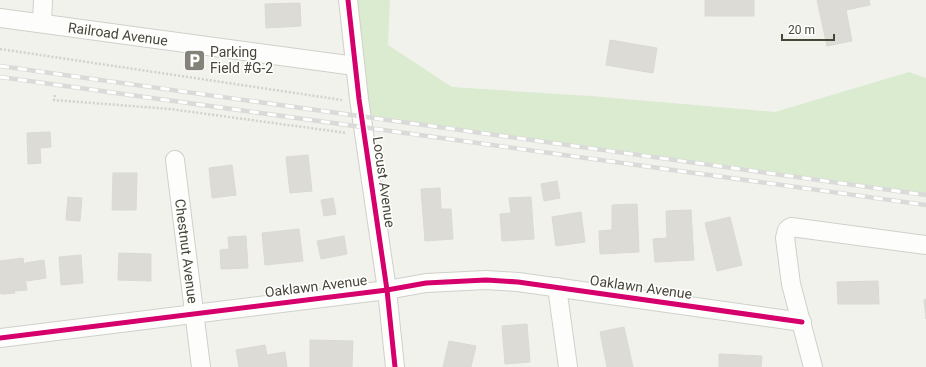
<svg xmlns="http://www.w3.org/2000/svg" width="926" height="367" font-family="Roboto,sans-serif">
<style>
.green{fill:#daebd0}
.building{fill:#dcdbd6;stroke:#dad9d3}
.lines{fill:none;stroke-linecap:round;stroke-linejoin:round}
.minor-casing{stroke:#d0d0cb;stroke-width:20}
.path{stroke:#d2d2cb;stroke-width:2.5;stroke-dasharray:2 2;stroke-linecap:butt}
.minor{stroke:#fdfdfc;stroke-width:18}
.rail-casing{stroke:#dadad9;stroke-width:4.5}
.rail{stroke:#fff;stroke-width:3;stroke-dasharray:9;stroke-linecap:butt}
.cycleway-casing{stroke:#fff;stroke-width:8}
.cycleway{stroke:#d6006c;stroke-width:5}
.labels{text-anchor:middle;stroke-width:3;stroke-linejoin:round;paint-order:stroke}
.street-label{font-size:14px;fill:#484639;stroke:#fff}
.poi-label{font-size:14px;fill:#484639;stroke:#fff;text-anchor:start}
</style>
<rect width="100%" height="100%" fill="#f2f2ed"/>
<path class="green" d="M348 0H390L388 45 452 87 591 96 775 112 909 72 926 78V195L362 117Z"/>
<g class="building">
<rect x="705" y="0" width="49" height="16"/>
<path d="M817 0H869L870 5 846 10 852 41 827 46Z"/>
<path d="M300 3 301 26 266 28 265 4Z"/>
<path d="M610 40 657 48 653 73 606 65Z"/>
<path d="M50 132 51 147 40 148 41 163 28 164 27 133Z"/>
<path d="M308 155 312 191 290 193 286 157Z"/>
<path d="M232 165 236 195 212 198 209 168Z"/>
<path d="M113 173H137L136 210H112Z"/>
<path d="M557 181 560 198 544 201 541 184Z"/>
<path d="M440 188 441 209H451L453 239 425 241 421 189Z"/>
<path d="M68 197 82 198 80 221 66 220Z"/>
<path d="M531 197 534 239 502 241 500 214 511 213 509 198Z"/>
<path d="M333 198 336 214 324 216 321 200Z"/>
<path d="M637 204 639 252 600 254 599 231 612 230V205Z"/>
<path d="M691 210 694 260 655 262 653 239 667 238 666 211Z"/>
<path d="M581 212 585 242 556 246 552 217Z"/>
<path d="M730 217 742 265 717 271 705 223Z"/>
<path d="M299 229 303 261 265 265 262 233Z"/>
<path d="M246 236 248 268 221 269 220 250 229 249 228 237Z"/>
<path d="M344 236 347 254 321 259 317 241Z"/>
<path d="M119 253 151 254V281L118 280Z"/>
<path d="M81 255 83 283 61 285 59 257Z"/>
<path d="M23 258 24 266 25 263 44 260 46 278 27 281 26 275 25 276 27 290 14 291 15 293 2 294 0 293V261Z"/>
<path d="M878 281 879 304H838L837 282Z"/>
<path d="M926 299V319L924 300Z"/>
<path d="M527 324 530 362 505 364 502 326Z"/>
<path d="M624 327 633 367H607L600 332Z"/>
<path d="M310 340 353 341 352 367H310Z"/>
<path d="M449 341 476 346 471 367H443Z"/>
<path d="M265 345 267 355 285 352 287 367H239L236 350Z"/>
<path d="M719 354 762 356 761 367H719Z"/>
</g>
<g class="lines">
<defs>
<g id="minor">
<path d="M348 0 359 99 387 290 395 367"/>
<path id="s1" d="M0 18 355 66"/>
<path d="M42 23 43 0"/>
<path id="s2" d="M175 160 201 367"/>
<path d="M557 287 568 367"/>
<path d="M0 338 387 290 426 283 486 280 518 282 802 322"/>
<path d="M813 367 791 284 785 238 787 230 791 227 926 245"/>
</g>
</defs>
<use href="#minor" class="minor-casing"/>
<g class="path">
<path d="M0 49 342 100"/>
<path d="M55 95 54 100 170 109 347 133"/>
</g>
<use href="#minor" class="minor"/>
<defs>
<g id="rail">
<path d="M0 66 926 195"/>
<path d="M0 77 926 205"/>
</g>
</defs>
<use href="#rail" class="rail-casing"/>
<use href="#rail" class="rail"/>
<defs>
<g id="cycleway">
<path d="M348 0 359 99 387 290 395 367"/>
<path d="M0 338 387 290 426 283 486 280 518 282 802 322"/>
</g>
</defs>
<use href="#cycleway" class="cycleway-casing"/>
<use href="#cycleway" class="cycleway"/>
</g>
<defs>
<symbol id="parking-square" viewBox="-11 -11 22 22"><rect x="-9" y="-9" width="18" height="18" rx="4" fill="#848278" stroke="#fff"/><path d="M-3.5-5.5H1a3.5 3.5 0 0 1 0 7H-1V5.5H-3.5ZM-1-3.4V-.6H.8a1.4 1.4 0 0 0 0-2.8Z" fill="#fff"/></symbol>
</defs>
<g fill-rule="evenodd">
<use href="#parking-square" x="182" y="48" width="25" height="25"/>
</g>
<g class="labels">
<g class="street-label">
<text dy="5" stroke="none"><textPath href="#s1" startOffset="119">Railroad Avenue</textPath></text>
<text transform="translate(384 182) rotate(82)" y="5">Locust Avenue</text>
<text dy="5" stroke="none"><textPath href="#s2" startOffset="92">Chestnut Avenue</textPath></text>
<text transform="translate(316 286) rotate(-7)" y="5">Oaklawn Avenue</text>
<text transform="translate(641 287) rotate(8)" y="5">Oaklawn Avenue</text>
</g>
<g class="poi-label">
<text x="210" y="57">Parking<tspan x="210" dy="16">Field #G-2</tspan></text>
</g>
</g>
<path d="M782 34v6h52v-6" fill="none" stroke="#484639" stroke-width="2"/>
<text x="788" y="34" font-size="12" fill="#484639" stroke="#ffffff" stroke-width="3" paint-order="stroke">20 m</text>
</svg>
